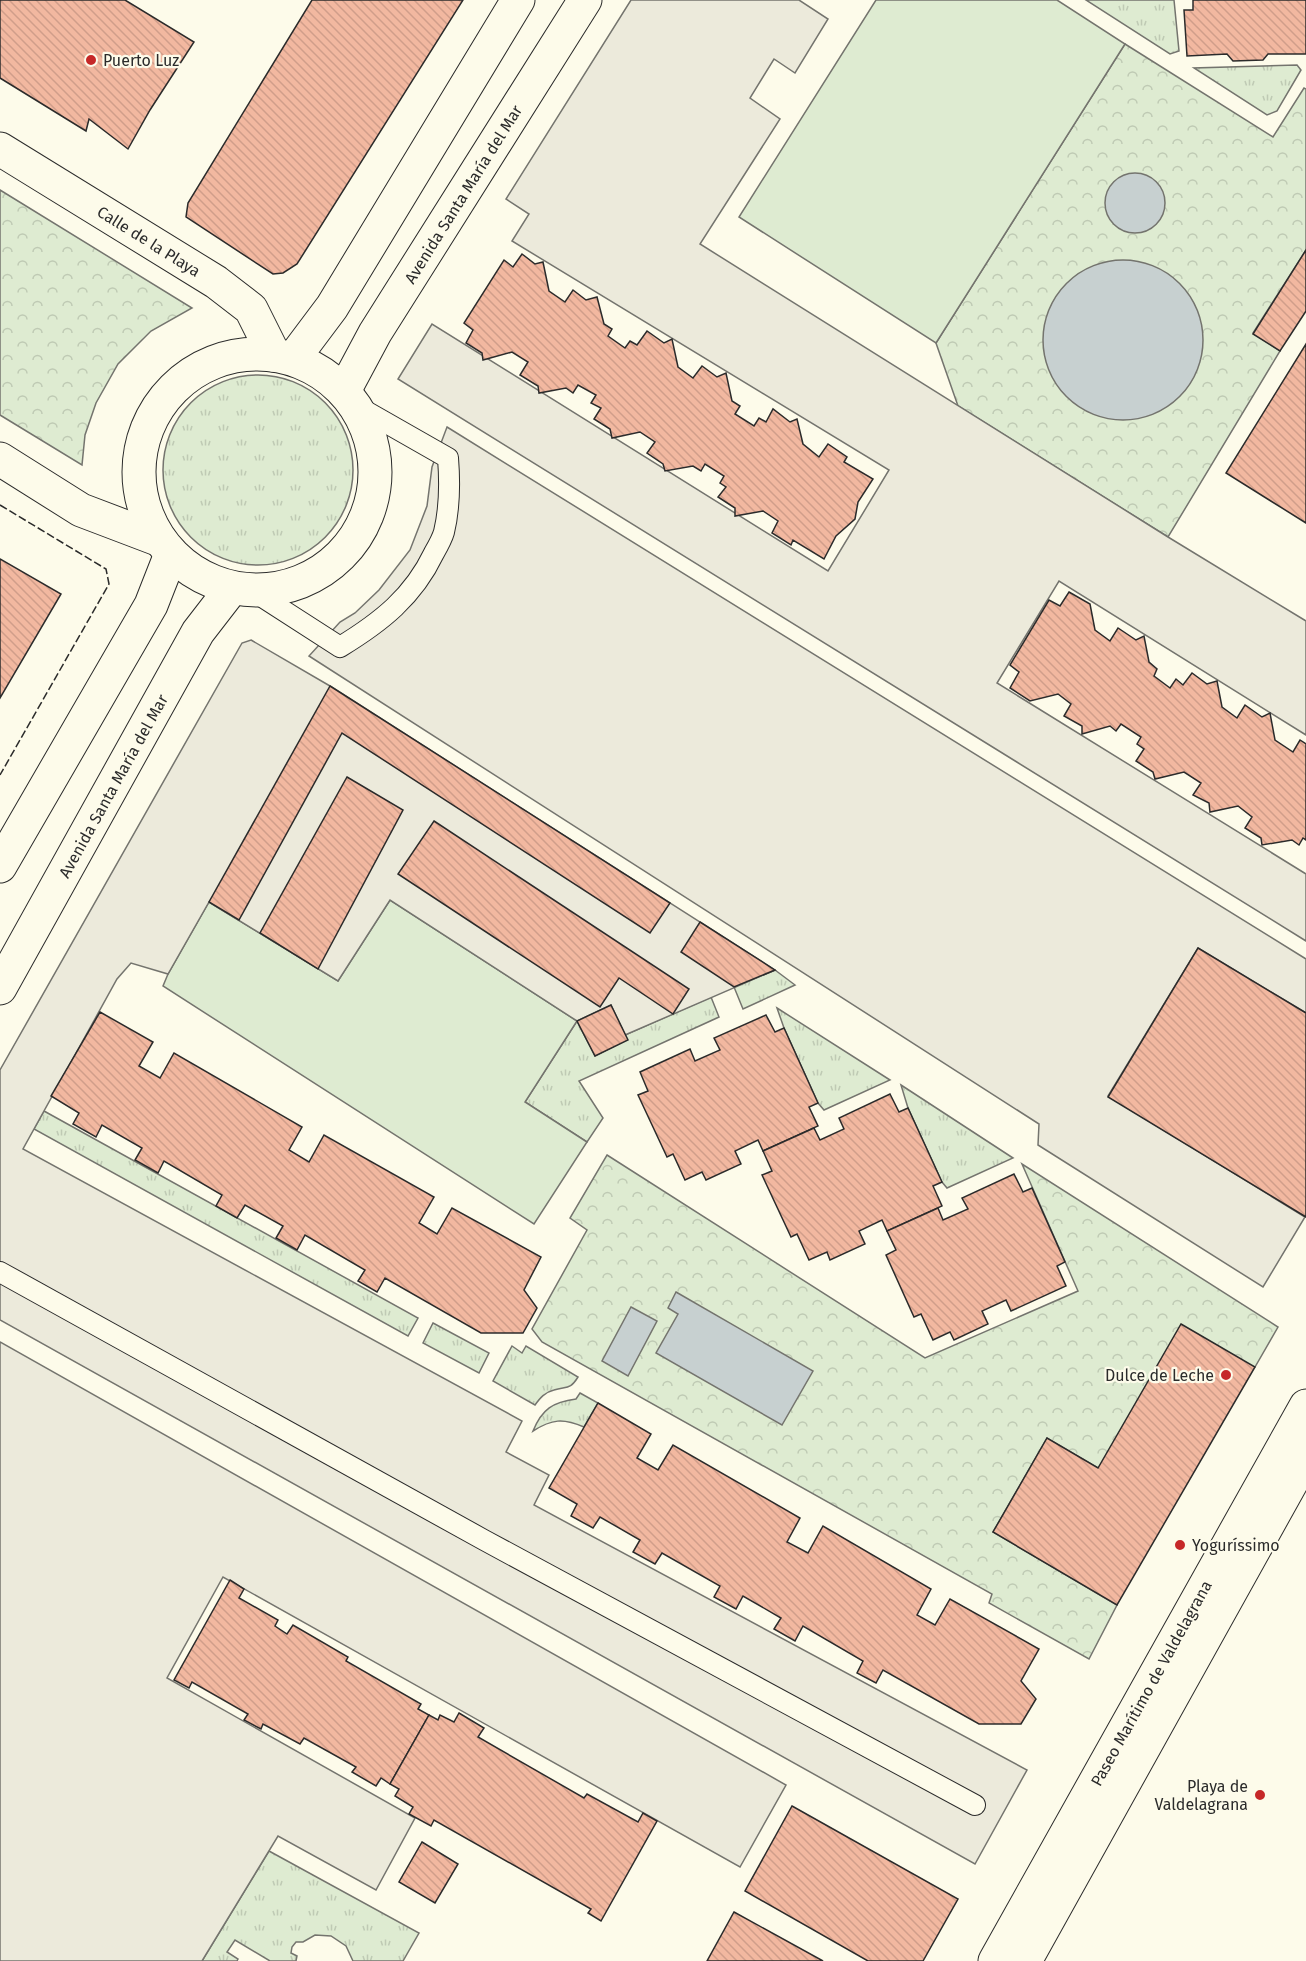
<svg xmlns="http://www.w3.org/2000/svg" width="1306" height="1961" font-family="'Fira Sans',sans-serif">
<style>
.grass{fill:url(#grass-tufts);stroke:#74746e;stroke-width:1.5}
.forest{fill:url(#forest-crowns);stroke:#74746e;stroke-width:1.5}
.pitch{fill:#deebd1;stroke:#74746e;stroke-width:1.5}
.parking{fill:#eceadb;stroke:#74746e;stroke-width:1.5}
.water{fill:#c7d0d0;stroke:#74746e;stroke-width:1.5}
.building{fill:url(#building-back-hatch);stroke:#2b2b2b;stroke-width:1.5}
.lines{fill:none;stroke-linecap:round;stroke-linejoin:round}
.service-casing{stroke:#2b2b2b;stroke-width:22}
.minor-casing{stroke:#2b2b2b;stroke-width:35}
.service{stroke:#fdfbea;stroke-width:20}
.minor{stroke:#fdfbea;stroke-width:33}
.fence{stroke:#2b2b2b;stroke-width:1.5;stroke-dasharray:8 3;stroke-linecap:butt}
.poi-dot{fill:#c62828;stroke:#fdfbea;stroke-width:2}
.labels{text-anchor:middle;stroke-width:4.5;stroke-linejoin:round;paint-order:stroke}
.poi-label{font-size:16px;fill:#2b2b2b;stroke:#fdfbea;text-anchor:start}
.street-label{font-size:16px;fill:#2b2b2b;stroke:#fdfbea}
</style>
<defs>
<pattern id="grass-tufts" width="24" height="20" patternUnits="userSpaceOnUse" patternTransform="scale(1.5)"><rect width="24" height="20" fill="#deebd1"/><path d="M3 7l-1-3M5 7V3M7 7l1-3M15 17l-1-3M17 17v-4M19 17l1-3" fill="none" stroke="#bfcab4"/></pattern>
<pattern id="forest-crowns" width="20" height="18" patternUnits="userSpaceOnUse" patternTransform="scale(1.5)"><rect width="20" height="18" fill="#deebd1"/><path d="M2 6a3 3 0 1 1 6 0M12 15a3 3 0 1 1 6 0" fill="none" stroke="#bfcab4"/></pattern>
<pattern id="building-back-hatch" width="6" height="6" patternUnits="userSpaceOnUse" patternTransform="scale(1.5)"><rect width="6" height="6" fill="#f2b8a0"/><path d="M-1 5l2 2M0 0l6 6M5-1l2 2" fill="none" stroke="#d09e8a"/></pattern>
</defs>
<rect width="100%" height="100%" fill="#fdfbea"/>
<g class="grass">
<path d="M1086 0H1174L1179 51 1170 54Z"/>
<path d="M1297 65 1301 70 1277 111 1267 115 1194 68Z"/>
<circle cx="258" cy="470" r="95"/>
<path d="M775 970 795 985 743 1009 734 987Z"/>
<path d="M711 997 719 1017 579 1081 603 1118 587 1142 525 1102 577 1021 595 1056 627 1040 625 1035Z"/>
<path d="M777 1008 890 1080 824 1110 818 1103 784 1028Z"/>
<path d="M901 1085 1013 1158 947 1188 942 1182 908 1108Z"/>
<path d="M44 1111 418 1318 408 1336 34 1129Z"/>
<path d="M433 1323 489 1353 479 1373 423 1343Z"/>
<path d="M512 1346 522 1353 526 1346 578 1377C570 1390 567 1386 554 1390 545 1392 540 1398 535 1405L493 1381Z"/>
<path d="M580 1393 598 1403 584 1427C563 1418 552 1419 533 1431 542 1409 553 1402 576 1399Z"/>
<path d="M269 1851 419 1933 403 1961H353L346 1946 331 1936 315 1935 303 1942H296L292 1947 291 1953 297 1956 296 1961H270L235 1940 227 1952 238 1959 237 1961H202Z"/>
</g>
<g class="forest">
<path d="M1125 44 1273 137 1304 88 1306 89V250L1253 333 1280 351 1168 537 958 406 936 343Z"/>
<path d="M0 190 192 308 151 331 118 364 96 403 85 435 82 465 0 415Z"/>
<path d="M607 1155 925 1358 1078 1291 1022 1164 1278 1327 1255 1367 1098 1468 1047 1438 993 1532 1117 1605 1089 1659 989 1603 992 1594 542 1342 532 1329 587 1230 570 1218Z"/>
</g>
<g class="pitch">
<path d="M876 0H1057L1125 44 936 343 739 217Z"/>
<path d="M390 900 577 1021 525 1102 587 1142 534 1224 163 986 168 974 209 902 338 981Z"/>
</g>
<g class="parking">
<path d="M631 0H799L828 19 795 73 774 59 750 98 780 119 700 244 1168 537 1306 621V735L1059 581 997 683 1306 874V941L398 379 432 324 828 571 889 470 512 241 529 214 506 199Z"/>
<path d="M447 427 1306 959V1013L1198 948 1108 1096 1305 1217 1263 1287 1038 1145 1039 1124 309 656 340 622 355 613 379 590 410 550 427 506 432 467Z"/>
<path d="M251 640 330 686 775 970 625 1035 611 1005 577 1021 390 900 338 981 209 902 168 974 131 963 117 979 23 1149 522 1421 506 1452 549 1475 534 1505 1027 1770 975 1864 0 1320V1070L242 643Z"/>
<path d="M0 1342 786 1785 740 1867 223 1577 167 1678 415 1818 376 1890 278 1836 202 1961H0Z"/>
</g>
<g class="water">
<circle cx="1135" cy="203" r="30"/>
<circle cx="1123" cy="340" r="80"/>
<path d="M676 1292 813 1371 782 1425 656 1353 678 1314 668 1308Z"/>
<path d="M631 1307 657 1321 628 1376 602 1361Z"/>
</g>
<g class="building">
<path d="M0 0H125L194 42 150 110 128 149 89 119 86 131 0 78Z"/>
<path d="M312 0H463L297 264 283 273 273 274 186 217 188 203Z"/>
<path d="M1193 0H1306V54H1268L1263 60 1233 61 1227 54 1187 56 1184 10H1193Z"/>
<path d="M1306 250V311L1280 351 1253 334Z"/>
<path d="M522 254 535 264 543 262 549 291 565 302 573 290 586 300 597 297 604 324 612 329 608 336 625 348 630 341 637 345 647 331 664 343 672 339 678 367 693 378 702 366 717 377 726 373 732 401 740 406 735 414 754 426 759 418 766 422 773 409 790 422 797 419 803 444 819 457 828 444 847 457 844 462 873 479 858 502 855 519 836 536 824 559 793 540 791 545 772 533 778 521 763 511 735 516V508L718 497 726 487 720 483 724 476 705 464 701 471 693 466 665 471 663 464 647 453 655 442 640 432 612 438 610 429 594 419 601 408 591 403 596 395 578 385 573 393 566 388 539 393 538 386 520 375 528 362 512 352 483 360 482 353 466 343 473 330 464 323 504 260 513 267Z"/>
<path d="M1306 344V523L1226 473Z"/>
<path d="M0 559 61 594 0 698Z"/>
<path d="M1069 592 1090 604 1095 630 1110 641 1118 628 1136 640 1144 636 1149 662 1157 669 1154 676 1170 688 1176 679 1183 685 1192 673 1207 684 1217 681 1222 707 1237 718 1245 705 1262 717 1270 713 1275 740 1293 752 1300 740 1306 744V840L1303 838 1299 845 1292 840 1262 845 1261 838 1245 828 1252 817 1238 806 1210 812 1209 803 1193 795 1201 783 1184 772 1155 779 1153 772 1136 761 1144 749 1137 744 1141 737 1121 724 1116 731 1110 726 1082 734V726L1064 716 1071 704 1058 694 1030 701 1010 688 1019 672 1010 665 1049 600 1060 606Z"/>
<path d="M330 686 670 903 650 933 342 733 239 920 209 902Z"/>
<path d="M347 777 403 810 318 969 260 933Z"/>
<path d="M434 821 689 989 673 1014 619 978 600 1007 398 874Z"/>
<path d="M700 922 775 970 734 987 681 952Z"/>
<path d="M1198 948 1306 1013V1217L1108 1097Z"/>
<path d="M611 1005 628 1040 595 1056 577 1021Z"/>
<path d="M100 1012 153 1042 139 1066 160 1078 174 1053 302 1127 289 1150 309 1162 324 1135 434 1197 419 1223 437 1234 452 1208 541 1257 524 1290 537 1308 523 1333H481L385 1278 377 1292 358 1281 365 1270 305 1235 297 1250 276 1238 283 1226 245 1205 237 1218 216 1206 222 1195 164 1161 158 1173 135 1160 142 1148 102 1125 96 1137 73 1124 79 1113 51 1096Z"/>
<path d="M766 1015 775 1032 784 1028 818 1103 809 1107 818 1126 763 1151 758 1140 735 1151 741 1164 706 1180 702 1172 685 1180 673 1154 667 1157 638 1095 648 1091 640 1072 690 1049 695 1061 720 1050 714 1038Z"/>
<path d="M890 1094 899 1112 908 1108 942 1182 933 1186 942 1206 887 1231 882 1220 859 1231 865 1244 830 1260 827 1252 809 1260 797 1234 791 1237 762 1175 772 1171 763 1151 814 1128 820 1140 844 1129 839 1118Z"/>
<path d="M1014 1174 1023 1192 1032 1188 1065 1262 1057 1266 1066 1286 1011 1311 1006 1300 982 1311 988 1324 954 1340 950 1332 933 1340 921 1314 914 1317 886 1255 896 1250 887 1231 938 1208 943 1220 968 1209 962 1198Z"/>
<path d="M1181 1324 1255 1367 1117 1605 993 1532 1047 1438 1098 1468Z"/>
<path d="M598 1403 651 1434 637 1458 658 1470 673 1445 800 1518 787 1542 808 1553 823 1526 931 1589 917 1615 935 1625 950 1599 1039 1649 1021 1681 1036 1699 1021 1724H979L883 1670 876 1683 857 1673 863 1661 803 1626 795 1641 774 1629 781 1618 743 1596 736 1609 714 1597 720 1586 662 1553 655 1564 633 1552 640 1540 600 1517 593 1528 571 1516 577 1504 549 1488Z"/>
<path d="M230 1580 244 1589 239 1598 278 1620 275 1626 287 1634 293 1625 348 1657 346 1661 421 1704 418 1709 429 1715 390 1784 381 1778 376 1786 352 1772 356 1767 304 1738 300 1744 263 1724 261 1729 244 1720 248 1714 192 1682 189 1688 174 1680Z"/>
<path d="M459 1713 484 1728 478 1737 584 1798 587 1794 638 1822 643 1813 657 1821 601 1921 588 1913 591 1909 434 1820 431 1826 409 1814 413 1807 395 1796 399 1789 390 1784 429 1715 438 1720 440 1715 454 1722Z"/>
<path d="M792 1806 958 1899 923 1961H868L745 1891Z"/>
<path d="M422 1842 458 1864 435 1903 399 1882Z"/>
<path d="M734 1912 823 1961H707Z"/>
</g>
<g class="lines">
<defs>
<g id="service">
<path d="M253 591 340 647C381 622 413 597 434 553 438 546 442 539 444 532 450 507 450 483 448 458L355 405"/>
<path d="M0 1272 484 1540 975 1805"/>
</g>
<g id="minor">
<path d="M0 149 216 282 251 309 274 355"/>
<circle cx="257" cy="472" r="118"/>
<path d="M293 359 332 307 518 0"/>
<path d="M344 391 375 333 585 0"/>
<path d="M0 459 81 510 160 540"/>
<path d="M0 866 151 605 171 554"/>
<path d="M0 988 198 632 232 588"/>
<path d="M995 1961 1306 1406"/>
<path d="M1025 1961 1306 1456"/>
</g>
</defs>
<use href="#service" class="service-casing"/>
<use href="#minor" class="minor-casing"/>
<use href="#service" class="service"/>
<use href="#minor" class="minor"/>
<path class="fence" d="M0 505 106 569 109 584 0 775"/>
</g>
<g class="poi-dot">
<circle cx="91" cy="60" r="6"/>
<circle cx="1226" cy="1375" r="6"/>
<circle cx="1180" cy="1545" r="6"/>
<circle cx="1260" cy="1795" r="6"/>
</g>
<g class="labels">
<g class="poi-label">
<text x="103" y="66">Puerto Luz</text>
<text x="1214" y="1381" text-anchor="end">Dulce de Leche</text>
<text x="1192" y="1551">Yoguríssimo</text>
<text x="1248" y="1792" text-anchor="end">Playa de<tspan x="1248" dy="18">Valdelagrana</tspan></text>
</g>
<g class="street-label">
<text transform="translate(463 194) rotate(-58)" y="6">Avenida Santa María del Mar</text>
<text transform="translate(149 241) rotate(32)" y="6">Calle de la Playa</text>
<text transform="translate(113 786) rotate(-61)" y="6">Avenida Santa María del Mar</text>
<text transform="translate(1151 1683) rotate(-61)" y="6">Paseo Marítimo de Valdelagrana</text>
</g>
</g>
</svg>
